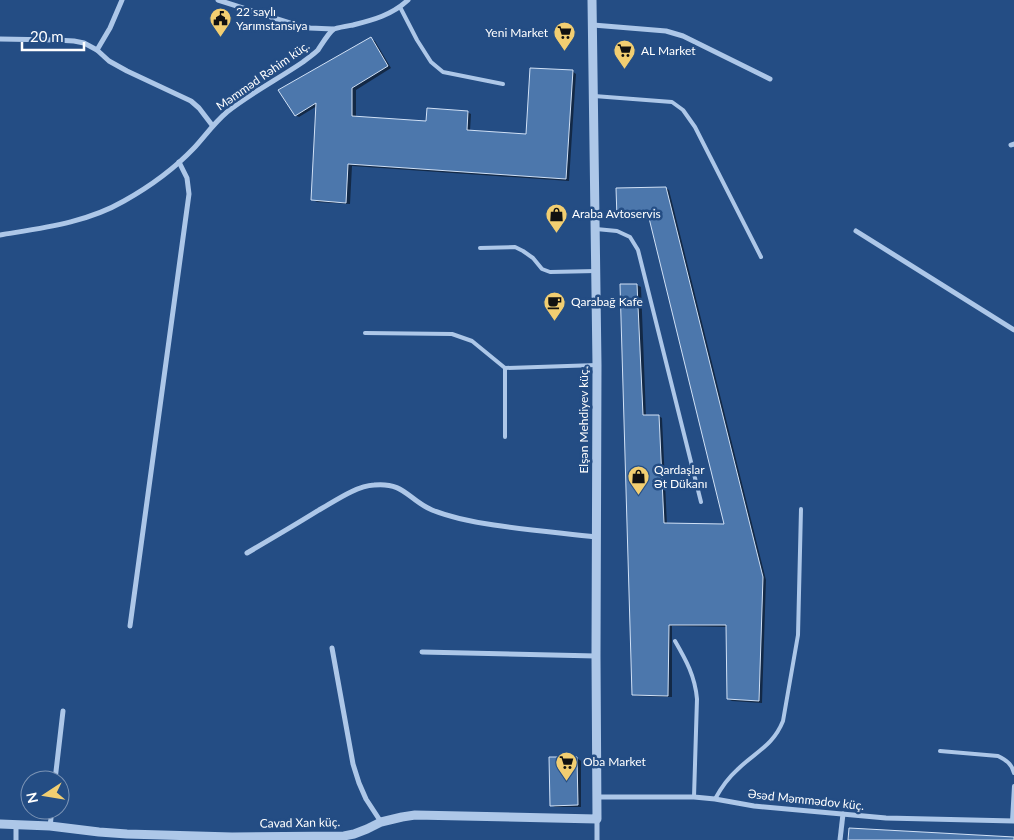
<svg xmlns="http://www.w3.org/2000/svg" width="1014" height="840" font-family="Lato,sans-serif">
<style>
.shadow{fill:#0007}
.building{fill:#4c77ac;stroke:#d1e1f6}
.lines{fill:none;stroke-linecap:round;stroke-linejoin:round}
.service{stroke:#adc7e8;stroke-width:4}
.minor{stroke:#adc7e8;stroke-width:5}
.tertiary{stroke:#adc7e8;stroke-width:9}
.labels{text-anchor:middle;stroke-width:5;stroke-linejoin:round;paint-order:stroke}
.poi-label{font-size:12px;fill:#fff;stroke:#244d84;text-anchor:start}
.street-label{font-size:12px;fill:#fff;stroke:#244d84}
</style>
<rect width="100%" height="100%" fill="#244d84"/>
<g class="shadow">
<path d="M371 39 375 41 391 68 356 90V118L428 122 467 112 471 114 470 131 527 136 572 71 576 74 569 181 352 166 350 204 317 202 313 200 317 106 299 117 295 115Z"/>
<path d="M665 188 669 190 766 580 762 703 732 701 728 699 727 627 672 626V697L637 696 633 694 637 285 641 287 646 416H659L662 418 667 525H726L651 219 622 220 618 218Z"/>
<path d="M577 758 581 761V807H555L551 805Z"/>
</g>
<g class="building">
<path d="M371 37 388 66 352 88V116L426 121 427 108 468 111 467 130 526 134 530 68 573 70 566 179 348 164 346 203 311 200 316 103 295 116 278 90Z"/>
<path d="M666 187 763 577 759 701 727 699 726 625H669L668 696 632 695 620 284H637L643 415H659L664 523 724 524 649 218H617L616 188Z"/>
<path d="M549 757H577L578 805 550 806Z"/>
<path d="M849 828 1014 837V840H848Z"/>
</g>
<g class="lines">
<g class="service">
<path d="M400 7 417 40 431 62 443 72 503 84"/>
<path d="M594 96 672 102 683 110 695 127 761 257"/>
<path d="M596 229 617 231 630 237 638 250 701 502"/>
<path d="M480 248 515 247 523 251 533 258 542 269 550 272 596 271"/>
<path d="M365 333 452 334 472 341 505 368 597 365"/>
<path d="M505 437V368"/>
<path d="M675 641C686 660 695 676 697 699L694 797"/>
<path d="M940 751 998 756C1006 760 1012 764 1014 773"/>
<path d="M715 799C721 788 728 778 737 770 755 752 773 746 783 721L798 635 801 509"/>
<path d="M1012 821 1014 786"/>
</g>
<g class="minor">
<path d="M218 0 293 24 310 28 333 29"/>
<path d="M593 25 666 31 683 36 770 79"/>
<path d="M0 39 56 40 74 41 84 43 97 50 109 61 127 71 191 101 199 108 212 125"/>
<path d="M97 50 110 28 122 0"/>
<path d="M1011 145 1014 144"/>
<path d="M856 231 1014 330"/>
<path d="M0 235C42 228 86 223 124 201 149 187 174 169 194 148 205 136 214 123 227 112 251 93 278 79 303 62 308 58 314 54 318 50 322 44 329 32 334 29 340 27 347 26 353 25 373 20 392 15 408 0"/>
<path d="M247 553C271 539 295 525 319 510 335 501 356 486 374 485 405 482 408 500 432 510 452 518 473 522 494 525 528 530 562 533 596 537"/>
<path d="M130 626 189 194 187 178 179 162"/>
<path d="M332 648 353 764 359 783 366 799 381 822"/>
<path d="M422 652 596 656"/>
<path d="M55 780 63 711"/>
<path d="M597 797H694L715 799 754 806 886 818 1014 821"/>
<path d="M597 819V840"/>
<path d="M50 826 52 810"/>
<path d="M16 840V824"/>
<path d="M840 840 843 814"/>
</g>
<path class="tertiary" d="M0 824 50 826 99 832 127 834 232 837 344 836 354 834 367 829 381 822 402 817 415 815 597 819 596 656 597 365 592 0"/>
</g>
<defs>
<symbol id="civic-pin" viewBox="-11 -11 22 30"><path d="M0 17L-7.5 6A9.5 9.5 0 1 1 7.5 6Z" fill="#f2ce71" stroke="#244d84"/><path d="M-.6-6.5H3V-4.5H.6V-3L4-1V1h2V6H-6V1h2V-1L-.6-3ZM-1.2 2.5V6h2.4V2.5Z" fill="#111"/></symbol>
<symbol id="supermarket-pin" viewBox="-11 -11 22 30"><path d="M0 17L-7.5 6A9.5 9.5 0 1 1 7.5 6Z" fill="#f2ce71" stroke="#244d84"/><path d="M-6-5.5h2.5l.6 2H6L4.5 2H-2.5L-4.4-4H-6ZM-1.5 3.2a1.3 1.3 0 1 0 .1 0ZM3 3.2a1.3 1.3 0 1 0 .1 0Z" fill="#111"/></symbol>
<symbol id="shop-pin" viewBox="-11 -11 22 30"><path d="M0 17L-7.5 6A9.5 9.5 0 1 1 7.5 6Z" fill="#f2ce71" stroke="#244d84"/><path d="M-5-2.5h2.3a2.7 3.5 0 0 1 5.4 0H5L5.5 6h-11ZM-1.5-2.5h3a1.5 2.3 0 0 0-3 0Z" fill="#111"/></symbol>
<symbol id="cafe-pin" viewBox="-11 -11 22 30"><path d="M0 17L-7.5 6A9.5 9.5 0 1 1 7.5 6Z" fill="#f2ce71" stroke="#244d84"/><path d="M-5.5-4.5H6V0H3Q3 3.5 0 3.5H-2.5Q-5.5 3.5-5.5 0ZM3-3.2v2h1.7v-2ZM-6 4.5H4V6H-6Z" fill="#111"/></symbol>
</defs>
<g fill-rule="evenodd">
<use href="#civic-pin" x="208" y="6" width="25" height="34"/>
<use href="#supermarket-pin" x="552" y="20" width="25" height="34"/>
<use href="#supermarket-pin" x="612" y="38" width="25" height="34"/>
<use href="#shop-pin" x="544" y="202" width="25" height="34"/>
<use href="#cafe-pin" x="542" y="290" width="25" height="34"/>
<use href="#shop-pin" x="626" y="464" width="25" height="34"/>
<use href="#supermarket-pin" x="554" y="750" width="25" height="34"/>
</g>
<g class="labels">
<g class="poi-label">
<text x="236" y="16">22 saylı<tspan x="236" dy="14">Yarımstansiya</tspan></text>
<text x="548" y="37" text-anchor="end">Yeni Market</text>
<text x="641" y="55">AL Market</text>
<text x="572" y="218">Araba Avtoservis</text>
<text x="571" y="306">Qarabağ Kafe</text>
<text x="654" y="474">Qardaşlar<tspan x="654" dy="14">Ət Dükanı</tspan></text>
<text x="583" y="766">Oba Market</text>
</g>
<g class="street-label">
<text transform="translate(263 76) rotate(-35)" y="4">Məmməd Rəhim küç.</text>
<text transform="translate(584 420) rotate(-90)" y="4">Elşən Mehdiyev küç.</text>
<text transform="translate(806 800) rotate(6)" y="4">Əsəd Məmmədov küç.</text>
<text transform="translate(300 823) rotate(-1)" y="4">Cavad Xan küç.</text>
</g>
</g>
<g transform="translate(45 795) rotate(258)"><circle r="24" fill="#244d84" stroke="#7c94b5"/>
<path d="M0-4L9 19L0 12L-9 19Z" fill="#f2ce71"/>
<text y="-8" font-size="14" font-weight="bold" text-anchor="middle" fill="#ffffff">N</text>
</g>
<path d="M22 42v8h62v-8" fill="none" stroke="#ffffff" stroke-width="2.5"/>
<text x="30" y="42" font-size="15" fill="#ffffff" stroke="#244d84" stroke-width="4" paint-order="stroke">20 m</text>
</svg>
